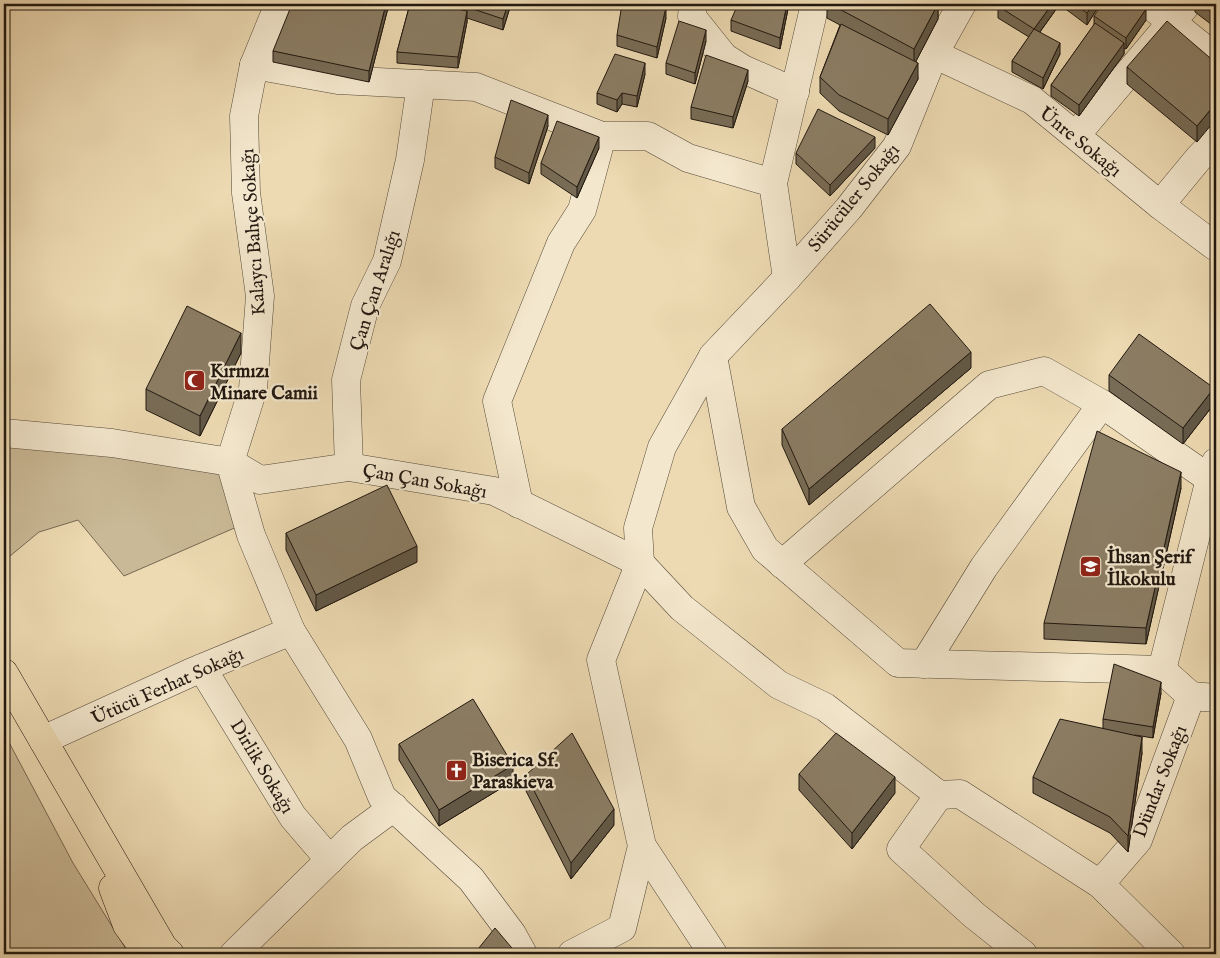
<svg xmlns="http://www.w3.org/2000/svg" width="1220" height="958" font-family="'IM FELL English',serif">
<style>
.green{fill:#cab996;stroke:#766853}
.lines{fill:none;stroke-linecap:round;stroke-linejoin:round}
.minor-casing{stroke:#544838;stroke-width:29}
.major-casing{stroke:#211810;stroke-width:29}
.minor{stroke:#f3e7cd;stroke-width:28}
.major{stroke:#eddab2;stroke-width:28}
.wall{fill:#786c56;stroke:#211810}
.shaded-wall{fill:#615846;stroke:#211810}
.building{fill:#8b7d64;stroke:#211810}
.labels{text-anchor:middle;stroke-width:4.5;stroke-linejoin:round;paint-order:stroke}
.street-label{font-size:19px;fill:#211810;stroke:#f3e7cd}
.poi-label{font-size:19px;font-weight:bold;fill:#211810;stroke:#f3e7cd;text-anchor:start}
</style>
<rect width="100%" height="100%" fill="#eddab2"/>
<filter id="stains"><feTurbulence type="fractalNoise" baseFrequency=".004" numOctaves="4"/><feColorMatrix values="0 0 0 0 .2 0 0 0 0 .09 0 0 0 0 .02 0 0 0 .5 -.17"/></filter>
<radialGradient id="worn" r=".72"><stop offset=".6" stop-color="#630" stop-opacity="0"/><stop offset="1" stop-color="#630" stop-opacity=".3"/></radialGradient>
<g class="green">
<path d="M4 442 219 469 239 526 124 576 78 520 39 532 4 561Z"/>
<path d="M4 733 73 863 129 954H4Z"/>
</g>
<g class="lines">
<defs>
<g id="minor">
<path d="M279 4 254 65 244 116 246 193 260 296 253 389 230 462 260 480 349 467 494 491 640 563 682 608 779 685 825 707 939 795 960 794 1100 884 1171 954"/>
<path d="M693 4 692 17 724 57 743 69 795 92"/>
<path d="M1149 4 1216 58"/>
<path d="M934 54 1032 100 1160 205 1216 247"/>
<path d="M254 65 338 80 476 87 602 136H648L688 158 773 183"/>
<path d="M1076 135 1187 4"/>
<path d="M1160 205 1198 159 1216 140"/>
<path d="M787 278 849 208 897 146 934 54 962 4"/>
<path d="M713 356 741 507 765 549 898 663 1162 670 1191 696"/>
<path d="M4 433 112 443 230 462 251 535 291 631 358 739 382 797 471 879 512 934 523 954"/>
<path d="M349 467 346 380 365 306 387 261 410 160 421 84"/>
<path d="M519 504 497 401 561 243 582 210 602 136"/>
<path d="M782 564 989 385 1044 371 1102 404 1210 479"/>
<path d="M924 664 984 567 1102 404"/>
<path d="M202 668 293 817 330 860"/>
<path d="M1162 670 1210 479 1216 462"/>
<path d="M1191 696 1216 698"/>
<path d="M43 740 190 673 291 631"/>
<path d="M939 795 901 849 974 915 1023 954"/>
<path d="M642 846 713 954"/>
<path d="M1100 884 1138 840 1191 696"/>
<path d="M234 954 352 838 394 807"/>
<path d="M572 954 622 928 642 846 601 660 640 563 638 528 662 447 713 356 787 278 773 183 815 4"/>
</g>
<g id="major">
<path d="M4 673 163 947 170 954"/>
<path d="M113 888 127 925 148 954"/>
</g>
</defs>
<use href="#minor" class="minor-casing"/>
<use href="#major" class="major-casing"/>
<use href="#minor" class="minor"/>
<use href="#major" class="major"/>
</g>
<g class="wall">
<path d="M389 4 369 82 273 62V51Z"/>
<path d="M410 4H511L503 30 467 18V22L458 68 397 63V52Z"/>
<path d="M789 4 780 49 731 31V20Z"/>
<path d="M827 4H938V19L916 61 918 79 888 135 839 111 820 93V77L840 25 827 18Z"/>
<path d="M1057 4V8L1040 32 1060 54 1043 89 1012 72V61L1029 37 998 18V6Z"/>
<path d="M1059 4H1100L1087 25Z"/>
<path d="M1195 4H1216V28L1195 12Z"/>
<path d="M1094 16 1146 20 1126 49 1124 48V54L1079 116 1051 96V85L1094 25Z"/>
<path d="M666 18 657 58 617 46V35Z"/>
<path d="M706 41 695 84 666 74V63Z"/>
<path d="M1216 63 1197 142 1127 84V67Z"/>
<path d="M645 74 637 107 622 104 617 112 597 104V93Z"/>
<path d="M748 81 733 128 691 119V107Z"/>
<path d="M548 126 529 184 495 168V157Z"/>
<path d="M599 148 577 198 541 174V163Z"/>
<path d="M875 148 830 196 796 164V153Z"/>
<path d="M241 353 200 436 146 410V389Z"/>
<path d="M971 368 809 505 782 445V429Z"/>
<path d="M1109 375 1214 404 1183 444 1109 391Z"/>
<path d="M1181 488 1146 644 1044 639V623Z"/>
<path d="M286 533 417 562 316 611 286 550Z"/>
<path d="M1161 693 1153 738 1135 735 1142 753 1128 852 1110 833 1033 793V777L1103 728V719Z"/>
<path d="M399 744 513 781 439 826 399 760Z"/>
<path d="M799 774 895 793 852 849 799 790Z"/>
<path d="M526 775 614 825 571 879 526 791Z"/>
</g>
<g class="shaded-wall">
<path d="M386 4H389L369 82V71Z"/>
<path d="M508 4H511L503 30V19Z"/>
<path d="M787 4H789L780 49V38Z"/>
<path d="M938 4V19L914 65V49Z"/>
<path d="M1052 4H1057V8L1034 40V29Z"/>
<path d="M1093 4H1100L1087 25V13Z"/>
<path d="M666 7V18L657 58V47Z"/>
<path d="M1146 9V20L1126 49V38Z"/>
<path d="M467 11V22L458 68V57Z"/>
<path d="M706 30V41L695 84V73Z"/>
<path d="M1060 43V54L1043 89V78Z"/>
<path d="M1124 43V54L1079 116V105Z"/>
<path d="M645 63V74L637 107V96Z"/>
<path d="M918 63V79L888 135V119Z"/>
<path d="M748 70V81L733 128V117Z"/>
<path d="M622 93V104L617 112V100Z"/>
<path d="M1216 103V119L1197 142V126Z"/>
<path d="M548 115V126L529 184V173Z"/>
<path d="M599 137V148L577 198V187Z"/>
<path d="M875 137V148L830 196V185Z"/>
<path d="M241 333V353L200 436V416Z"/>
<path d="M971 352V368L809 505V489Z"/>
<path d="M1214 388V404L1183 444V428Z"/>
<path d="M1181 472V488L1146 644V628Z"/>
<path d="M417 546V562L316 611V595Z"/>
<path d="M1161 682V693L1153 738V727Z"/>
<path d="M1142 737V753L1128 852V836Z"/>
<path d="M513 765V781L439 826V810Z"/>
<path d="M895 777V793L852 849V833Z"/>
<path d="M614 809V825L571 879V863Z"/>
</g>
<g class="building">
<path d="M292 4H386L369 71 273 51Z"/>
<path d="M410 4H432L467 11 458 57 397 52Z"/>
<path d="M458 4H508L503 19Z"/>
<path d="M622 4H657L666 7 657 47 617 35Z"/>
<path d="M738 4H787L780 38 731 20Z"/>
<path d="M830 4H938L914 49Z"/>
<path d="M1000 4H1052L1034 29 998 6Z"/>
<path d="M1074 4H1093L1087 13Z"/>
<path d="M1102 4H1138L1146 9 1126 38 1094 16Z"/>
<path d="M1211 4H1216V8Z"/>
<path d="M679 21 706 30 695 73 666 63Z"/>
<path d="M1167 21 1216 63V103L1197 126 1127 67Z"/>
<path d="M1095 23 1124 43 1079 105 1051 85Z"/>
<path d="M841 24 918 63 888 119 839 95 820 77Z"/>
<path d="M1034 29 1060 43 1043 78 1012 61Z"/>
<path d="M615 54 645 63 637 96 622 93 617 100 597 93Z"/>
<path d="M706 55 748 70 733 117 691 107Z"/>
<path d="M511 100 548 115 529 173 495 157Z"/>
<path d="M818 109 875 137 830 185 796 153Z"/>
<path d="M557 121 599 137 577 187 541 163Z"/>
<path d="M930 304 971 352 809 489 782 429Z"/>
<path d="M187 306 241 333 200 416 146 389Z"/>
<path d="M1139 334 1214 388 1183 428 1109 375Z"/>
<path d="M1097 431 1181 472 1146 628 1044 623Z"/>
<path d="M387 485 417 546 316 595 286 533Z"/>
<path d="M1114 664 1161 682 1153 727 1103 719Z"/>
<path d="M473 699 513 765 439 810 399 744Z"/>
<path d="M1060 719 1142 737 1128 836 1110 817 1033 777Z"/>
<path d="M572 733 614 809 571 863 526 775Z"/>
<path d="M836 733 895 777 852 833 799 774Z"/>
<path d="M495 928 517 954H474Z"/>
</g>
<defs>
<symbol id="mosque-square" viewBox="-11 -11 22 22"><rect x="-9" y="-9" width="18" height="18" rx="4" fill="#8f2418" stroke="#f3e7cd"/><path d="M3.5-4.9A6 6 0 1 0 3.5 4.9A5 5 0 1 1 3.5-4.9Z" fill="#fff"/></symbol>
<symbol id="school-square" viewBox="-11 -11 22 22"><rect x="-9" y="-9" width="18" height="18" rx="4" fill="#8f2418" stroke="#f3e7cd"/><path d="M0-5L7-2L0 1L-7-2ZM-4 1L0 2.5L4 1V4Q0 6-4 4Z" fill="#fff"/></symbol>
<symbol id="church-square" viewBox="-11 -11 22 22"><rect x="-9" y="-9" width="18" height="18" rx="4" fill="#8f2418" stroke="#f3e7cd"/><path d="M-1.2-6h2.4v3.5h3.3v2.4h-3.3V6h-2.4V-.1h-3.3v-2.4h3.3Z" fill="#fff"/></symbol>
</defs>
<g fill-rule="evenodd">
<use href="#mosque-square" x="182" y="368" width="25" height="25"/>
<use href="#school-square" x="1078" y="554" width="25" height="25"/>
<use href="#church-square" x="444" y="758" width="25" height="25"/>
</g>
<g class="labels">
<g class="street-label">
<text transform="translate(1081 141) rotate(39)" y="7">Ünre Sokağı</text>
<text transform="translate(853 197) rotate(-51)" y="7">Sürücüler Sokağı</text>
<text transform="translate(252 232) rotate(-94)" y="7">Kalaycı Bahçe Sokağı</text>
<text transform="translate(374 290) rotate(-72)" y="7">Çan Çan Aralığı</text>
<text transform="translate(425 480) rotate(10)" y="7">Çan Çan Sokağı</text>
<text transform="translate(167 685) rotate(-24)" y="7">Ütücü Ferhat Sokağı</text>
<text transform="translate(263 766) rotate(59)" y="7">Dirlik Sokağı</text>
<text transform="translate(1159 781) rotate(-69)" y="7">Dündar Sokağı</text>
</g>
<g class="poi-label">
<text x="210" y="377">Kırmızı<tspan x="210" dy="22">Minare Camii</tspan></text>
<text x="1107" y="563">İhsan Şerif<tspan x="1107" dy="22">İlkokulu</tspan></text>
<text x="472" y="766">Biserica Sf.<tspan x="472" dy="22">Paraskieva</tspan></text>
</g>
</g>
<rect width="1220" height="958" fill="none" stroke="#eddab2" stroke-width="20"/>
<rect x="5" y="5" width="1210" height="948" fill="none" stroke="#211810" stroke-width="2.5"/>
<rect x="10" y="10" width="1200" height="938" fill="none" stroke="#211810"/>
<rect width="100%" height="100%" filter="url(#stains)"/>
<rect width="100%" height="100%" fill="url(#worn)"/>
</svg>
